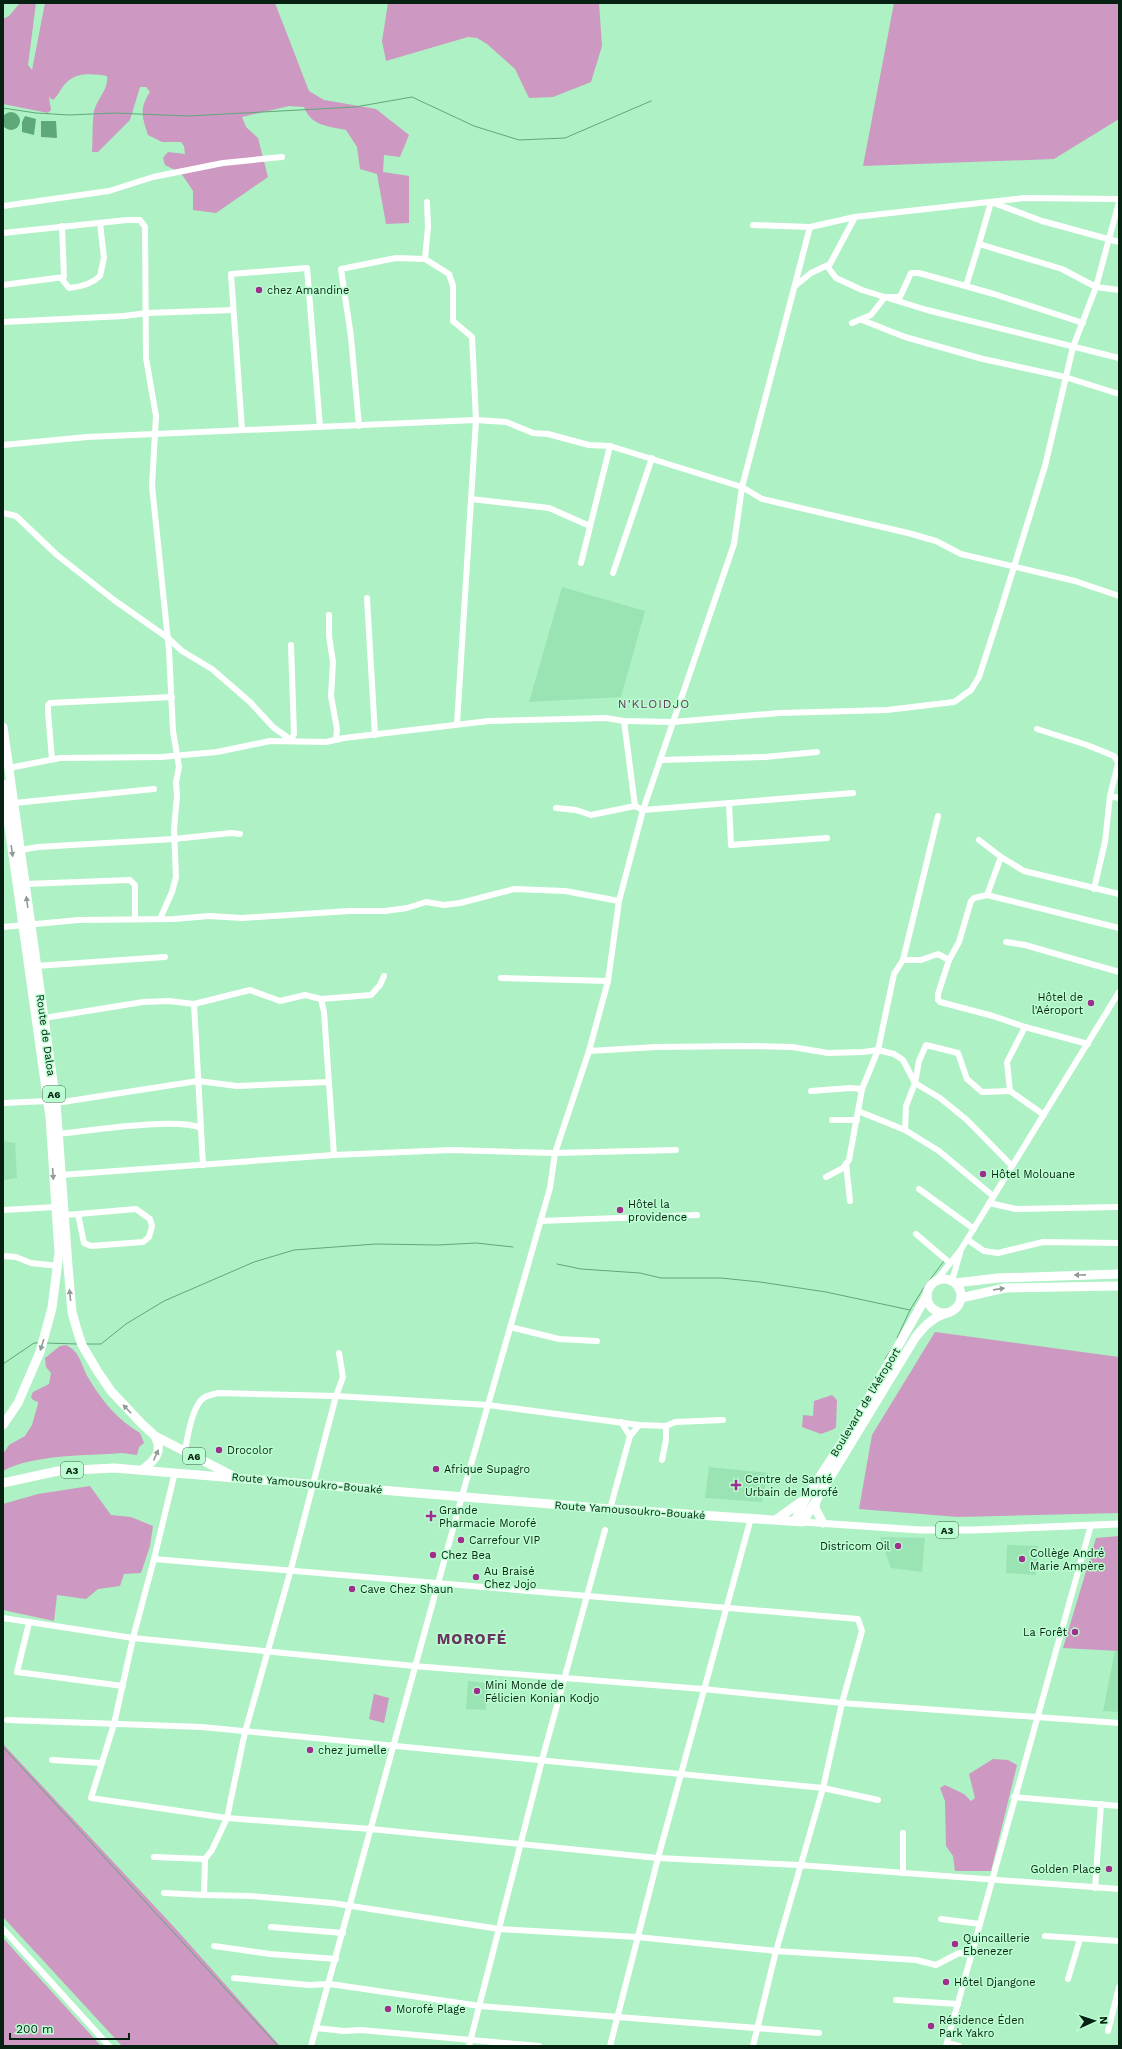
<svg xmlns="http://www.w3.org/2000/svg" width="1122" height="2049" font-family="'Work Sans',sans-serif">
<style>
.built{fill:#9ae3b3}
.green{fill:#cd98c1}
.water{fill:#5fa87a}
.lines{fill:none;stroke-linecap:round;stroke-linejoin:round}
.stream{stroke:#5fa87a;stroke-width:1}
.minor{stroke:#fff;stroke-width:6}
.major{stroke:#fff;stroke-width:7}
.highway{stroke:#fff;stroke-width:9}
.oneway{fill:#8f9b94}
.poi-dot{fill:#9f2f8d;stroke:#bbfed1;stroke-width:1.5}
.labels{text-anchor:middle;stroke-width:3;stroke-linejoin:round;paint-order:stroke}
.shield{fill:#bbfed1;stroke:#3c634b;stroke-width:1}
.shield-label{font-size:10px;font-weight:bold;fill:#062111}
.poi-label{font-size:11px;fill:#062111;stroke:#bbfed1;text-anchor:start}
.street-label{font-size:11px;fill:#062111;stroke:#bbfed1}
.neighbourhood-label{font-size:12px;letter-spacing:1px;fill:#6a3360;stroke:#bbfed1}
.district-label{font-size:15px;font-weight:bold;letter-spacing:1px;fill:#6a3360;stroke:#bbfed1}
</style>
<rect width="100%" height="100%" fill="#aef1c4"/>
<g class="built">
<path d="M562 587 645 611 621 697 529 702Z"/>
<path d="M3 1141 15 1143 17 1178 3 1180Z"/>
<path d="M709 1467 768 1473 762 1502 705 1498Z"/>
<path d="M880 1537 925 1538 922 1572 891 1568Z"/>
<path d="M1007 1545 1038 1546 1036 1575 1006 1573Z"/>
<path d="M1115 1651H1119V1712L1103 1711Z"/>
<path d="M468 1681 488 1683 486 1710 466 1709Z"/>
</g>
<g class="green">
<path d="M20 3H36L28 65 32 70 45 3H275L309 91 324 100 376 109 409 135 400 157 384 155 383 172 409 176V223L386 224 377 174 360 169 357 147 346 130C328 126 311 126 304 107L289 106 242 117 246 127 258 138 268 177 216 213 193 210V191L181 173 165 165 163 158 168 152 185 154 184 146 181 142H162L148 135C142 116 139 109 150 92L146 87H140L130 120 98 152H92C93 139 92 124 94 111 97 99 109 89 107 76 93 74 78 72 67 82 61 87 59 95 53 100L49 97 51 110 48 113 3 104V19L9 16Z"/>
<path d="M388 3H599L602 46 591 82 553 97 529 98 515 69 487 44 477 38 468 37 386 61 382 41Z"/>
<path d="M894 3H1119V119L1054 159 863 166Z"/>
<path d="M935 1332 1119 1357V1513L958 1517 859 1509 872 1435Z"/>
<path d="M66 1345C81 1352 81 1366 89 1379 101 1400 119 1421 140 1433L144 1443 139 1447 137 1455 122 1453C87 1456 33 1454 3 1471V1454L9 1445 25 1436 32 1425 38 1404V1402L33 1400 31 1397 33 1392 49 1384 51 1373 46 1367 45 1358 60 1346Z"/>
<path d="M832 1395 837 1400 836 1427 834 1429 821 1434 802 1427 803 1415 813 1416 814 1401Z"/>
<path d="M90 1486 111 1515 131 1517 153 1526 150 1546 141 1573 124 1574 120 1586 98 1589 86 1599 57 1595 54 1621 3 1610V1504L38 1494Z"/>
<path d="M1119 1536V1651L1063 1648 1096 1538Z"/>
<path d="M374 1694 389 1698 384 1723 369 1719Z"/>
<path d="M3 1744 175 1928 280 2046H122L3 1917Z"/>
<path d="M993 1759 1008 1760 1017 1765 991 1871H955L953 1856 946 1846 945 1801 940 1788 945 1785 964 1794 971 1801 975 1798 969 1774Z"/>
<path d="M3 1938 101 2046H3Z"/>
</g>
<g class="water">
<circle cx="11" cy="121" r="9"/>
<path d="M25 116 36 119 34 135 22 132V122Z"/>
<path d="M41 121H56L57 138 41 137Z"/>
</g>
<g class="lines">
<g class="stream">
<path d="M3 108 36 113 69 115 114 113 188 116 355 107 412 97 474 126 519 140 565 138 651 101"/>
<path d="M557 1264 581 1269 640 1273 661 1278H721L760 1282 826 1292 910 1310"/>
<path d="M897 1338 910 1310 923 1289 944 1261"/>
<path d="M46 1343 77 1344"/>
<path d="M86 1344H101L126 1324 164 1301 254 1262 294 1250 376 1244 438 1245 476 1243 513 1247"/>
<path d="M885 1359 891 1350"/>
<path d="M3 1364 34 1343H39"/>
<path d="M3 1747 278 2046"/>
</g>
<g class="minor">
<path d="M3 206 109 191 153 177 223 163 282 157"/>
<path d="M753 225 810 227 855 217 1024 198 1119 199"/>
<path d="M3 233 127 220H140L145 227 146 358 156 416 152 486 169 650 173 731 179 767 176 782 177 796 174 829 176 877 172 892 160 919"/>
<path d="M1119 242 1042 221 991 202 979 244 1062 269 1096 287 1119 290"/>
<path d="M425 259 428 227 427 202"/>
<path d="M827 266 836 278 862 290 927 310 1119 358"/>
<path d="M61 278 69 288C80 287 92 284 100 276L104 258 100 223"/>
<path d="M3 285 64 277 62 226"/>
<path d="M795 286 811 273 830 264 855 217"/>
<path d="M966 286 979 244"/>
<path d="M862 320 905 337 983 359 1065 377 1119 394"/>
<path d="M3 322 124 316 147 313 233 310"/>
<path d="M852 323 871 315 885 297H900L911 273H919L994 294 1083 323"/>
<path d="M359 426 351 337 341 269 396 258 425 259 449 274 453 286V321L472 337 476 420 457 724"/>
<path d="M242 430 231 274 307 268 320 427"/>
<path d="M3 445 87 437 476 420 506 422 533 433 548 434 589 445 610 446 742 487 762 499 908 533 936 541 961 554 1075 581 1119 596"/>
<path d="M471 499 549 508 590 526"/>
<path d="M3 513 16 516 57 555 114 600 168 638 182 651 212 669 250 702 273 727 291 740 294 734 291 645"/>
<path d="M581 563 610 446"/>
<path d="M613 573 652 458"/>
<path d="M367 598 375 735"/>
<path d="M329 615V636L333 662 331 696 337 729 336 740"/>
<path d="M624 721 635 806"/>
<path d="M1037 729 1087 745 1114 756 1119 764"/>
<path d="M52 759 48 712V705L50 703 172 697"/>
<path d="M660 760 765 757 817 752"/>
<path d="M9 768 60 758 161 757 217 752 270 741 326 742 344 738 489 721 606 718 624 721 673 722 780 713 887 710 954 702 971 690 979 677 1001 609 1045 466 1073 347 1096 287 1119 202"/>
<path d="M1110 796 1119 798"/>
<path d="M14 803 154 789"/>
<path d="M729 803 731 845 827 838"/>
<path d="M556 808 576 810 591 815 635 806 643 810 853 793"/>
<path d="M979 840 1001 857 1024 871 1119 894"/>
<path d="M21 850 38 847 174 839 231 833 240 834"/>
<path d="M25 884 130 880 135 885V919"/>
<path d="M1094 889 1105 842 1110 796 1119 760"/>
<path d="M987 895 1001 857"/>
<path d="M3 927 79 920 174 919 209 916 242 918 349 911H385L407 908 426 902 444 905 460 903 514 889 565 891 619 901"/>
<path d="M1006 942 1025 945 1119 972"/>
<path d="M903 960H921L938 954 949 960"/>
<path d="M36 966 165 957"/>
<path d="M501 978 608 981"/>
<path d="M321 999 371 995 380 985 384 976"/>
<path d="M194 1004 203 1165"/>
<path d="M44 1018 143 1002 169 1001 194 1004 250 990 280 1001 305 995 321 999 324 1012 334 1155"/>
<path d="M1025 1027 1007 1062 1010 1091 1044 1115"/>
<path d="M1088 1044 1025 1027 993 1016 940 1002 938 1000V994L949 960 959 942 971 901 974 898 987 895 1119 928"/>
<path d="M589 1051 656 1047 749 1046 792 1047 828 1053 863 1052 878 1050 894 1054 903 1060 915 1083 940 1098 967 1120 1012 1166"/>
<path d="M811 1091 850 1088 862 1089"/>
<path d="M3 1103 48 1101"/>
<path d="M56 1103 198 1081 237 1086 329 1082"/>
<path d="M832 1120H857"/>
<path d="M905 1130 858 1111 862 1089 878 1050 894 974 903 960 938 816"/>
<path d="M58 1134C89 1131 176 1117 201 1128"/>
<path d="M846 1164 850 1201"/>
<path d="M61 1175 334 1155 451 1150 555 1153 676 1150"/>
<path d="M826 1177 843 1168 849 1160 858 1111"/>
<path d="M919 1189 974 1229"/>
<path d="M993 1196 939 1151 905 1130 906 1106 915 1083 919 1061 926 1045 958 1053 967 1079 982 1092 1010 1091"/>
<path d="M989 1203 1016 1209 1119 1207"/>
<path d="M3 1210 56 1207"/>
<path d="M64 1215 78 1214 84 1243 91 1246 143 1242 149 1237 152 1226 150 1219 136 1209 78 1214"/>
<path d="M540 1221 697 1215"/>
<path d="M916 1234 950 1263"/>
<path d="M968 1240 984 1251 998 1253 1043 1242 1119 1243"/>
<path d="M3 1256 16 1257 31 1263 58 1266"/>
<path d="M952 1281 960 1253"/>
<path d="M934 1283 960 1251 1119 992"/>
<path d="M510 1327 559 1339 597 1341"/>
<path d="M339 1353 343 1377 336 1396 291 1569 245 1732 227 1818 212 1850 205 1859 204 1895 250 1896 332 1903 499 1929 637 1937 776 1951 916 1960 936 1965 959 1953 971 1955"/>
<path d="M621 1422 630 1436"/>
<path d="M185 1452C187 1438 192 1404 205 1397 209 1395 214 1394 218 1393L336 1396 488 1405 639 1425 666 1426 675 1422 723 1420"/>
<path d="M662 1460 666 1440V1426"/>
<path d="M610 1509 630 1436 639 1425"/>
<path d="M154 1559 175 1472"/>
<path d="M3 1618 133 1638 414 1666 703 1689 842 1703 1119 1723"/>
<path d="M29 1623 17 1672 123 1686"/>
<path d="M7 1720 202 1727 823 1788 878 1800"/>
<path d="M52 1760 101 1763"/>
<path d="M1014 1797 1119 1806"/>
<path d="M154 1857 205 1859"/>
<path d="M903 1873V1833"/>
<path d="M1095 1888 1101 1804"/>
<path d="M164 1893 204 1895"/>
<path d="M941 1919 980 1924"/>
<path d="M271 1927 343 1933"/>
<path d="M3 1929 109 2046"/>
<path d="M1045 1936 1119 1941"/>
<path d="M214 1946 270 1954 336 1959"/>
<path d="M234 1978 309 1985 330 1984 480 2006 819 2033"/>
<path d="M1068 1979 1080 1939"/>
<path d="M896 2000 958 2004"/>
<path d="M316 2028 344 2031 361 2030 539 2046"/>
<path d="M1108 2031 1119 1987"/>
<path d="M947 2043 959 2046"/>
<path d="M311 2046 462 1496 550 1188 555 1153 589 1051 608 981 619 901 643 810 734 544 742 487 810 227"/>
<path d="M469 2046 542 1760 605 1530"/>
<path d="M610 2046 658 1858 751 1518"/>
<path d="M753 2046 776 1951 823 1788 842 1703 862 1631 858 1619 154 1559 133 1638 114 1724 91 1798 227 1818 371 1829 658 1858 799 1865 1119 1889"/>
<path d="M946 2046 1091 1525"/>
</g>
<path class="major" d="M803 1522 920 1530H973L1119 1524"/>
<g class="highway">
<path d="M3 727 56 1103 68 1266 72 1312 77 1330 82 1345 98 1372 111 1391 141 1423 155 1436 231 1475"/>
<path d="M3 784 50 1117 59 1253 52 1308 40 1352 18 1403 3 1425"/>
<circle cx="944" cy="1296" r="17"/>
<path d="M955 1283 998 1278 1119 1274"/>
<path d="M961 1298 1005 1288 1119 1286"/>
<path d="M142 1470C154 1461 164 1452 155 1436"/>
<path d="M3 1483 58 1471 114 1468 610 1509 803 1522 915 1338C925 1325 932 1318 947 1313"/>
<path d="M816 1501 815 1508 823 1523"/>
<path d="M777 1519 802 1501"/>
<path d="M795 1521 806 1498 854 1424 927 1295"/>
</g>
</g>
<defs><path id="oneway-solid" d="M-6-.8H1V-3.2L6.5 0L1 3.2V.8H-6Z"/></defs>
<g class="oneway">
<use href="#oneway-solid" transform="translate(12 851) rotate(82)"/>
<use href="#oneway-solid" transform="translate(27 902) rotate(-98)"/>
<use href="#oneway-solid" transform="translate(53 1174) rotate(86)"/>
<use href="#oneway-solid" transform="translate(1080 1275) rotate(179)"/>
<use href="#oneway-solid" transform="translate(999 1289) rotate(-8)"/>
<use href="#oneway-solid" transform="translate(70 1295) rotate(-96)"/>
<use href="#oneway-solid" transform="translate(42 1345) rotate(108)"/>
<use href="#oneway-solid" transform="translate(127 1409) rotate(-134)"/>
<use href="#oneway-solid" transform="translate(156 1455) rotate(-66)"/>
</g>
<g class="poi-dot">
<circle cx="259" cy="290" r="4"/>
<circle cx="1091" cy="1003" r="4"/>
<circle cx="983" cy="1174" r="4"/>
<circle cx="620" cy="1210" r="4"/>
<circle cx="219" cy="1450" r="4"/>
<circle cx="436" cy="1469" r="4"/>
<path d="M734 1479h4v4h4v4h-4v4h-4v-4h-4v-4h4z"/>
<path d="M429 1510h4v4h4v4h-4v4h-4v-4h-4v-4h4z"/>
<circle cx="461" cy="1540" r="4"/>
<circle cx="898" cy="1546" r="4"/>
<circle cx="433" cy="1555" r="4"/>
<circle cx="1022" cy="1559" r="4"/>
<circle cx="476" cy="1577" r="4"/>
<circle cx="352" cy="1589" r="4"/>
<circle cx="1075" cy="1632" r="4"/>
<circle cx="477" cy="1691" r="4"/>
<circle cx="310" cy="1750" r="4"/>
<circle cx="1109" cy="1869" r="4"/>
<circle cx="955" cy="1944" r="4"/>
<circle cx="946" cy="1982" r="4"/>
<circle cx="388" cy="2009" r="4"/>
<circle cx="931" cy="2026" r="4"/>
</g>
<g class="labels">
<g class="shield">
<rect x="43" y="1086" width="22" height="16" rx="3"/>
<rect x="183" y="1448" width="22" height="16" rx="3"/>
<rect x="61" y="1462" width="22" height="16" rx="3"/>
<rect x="936" y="1522" width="22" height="16" rx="3"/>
</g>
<g class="shield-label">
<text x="54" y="1098">A6</text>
<text x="194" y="1460">A6</text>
<text x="72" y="1474">A3</text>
<text x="947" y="1534">A3</text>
</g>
<g class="poi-label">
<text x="267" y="294">chez Amandine</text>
<text x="1083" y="1001" text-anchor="end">Hôtel de<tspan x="1083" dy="13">l'Aéroport</tspan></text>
<text x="991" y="1178">Hôtel Molouane</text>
<text x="628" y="1208">Hôtel la<tspan x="628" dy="13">providence</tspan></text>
<text x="227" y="1454">Drocolor</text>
<text x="444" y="1473">Afrique Supagro</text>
<text x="745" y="1483">Centre de Santé<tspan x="745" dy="13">Urbain de Morofé</tspan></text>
<text x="439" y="1514">Grande<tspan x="439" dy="13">Pharmacie Morofé</tspan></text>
<text x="469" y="1544">Carrefour VIP</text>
<text x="890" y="1550" text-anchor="end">Districom Oil</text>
<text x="1030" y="1557">Collège André<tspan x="1030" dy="13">Marie Ampère</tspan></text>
<text x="441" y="1559">Chez Bea</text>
<text x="484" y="1575">Au Braisé<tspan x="484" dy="13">Chez Jojo</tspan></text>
<text x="360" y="1593">Cave Chez Shaun</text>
<text x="1067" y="1636" text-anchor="end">La Forêt</text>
<text x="485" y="1689">Mini Monde de<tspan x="485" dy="13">Félicien Konian Kodjo</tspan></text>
<text x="318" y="1754">chez jumelle</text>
<text x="1101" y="1873" text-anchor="end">Golden Place</text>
<text x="963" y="1942">Quincaillerie<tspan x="963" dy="13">Ebenezer</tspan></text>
<text x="954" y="1986">Hôtel Djangone</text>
<text x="396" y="2013">Morofé Plage</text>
<text x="939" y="2024">Résidence Éden<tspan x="939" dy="13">Park Yakro</tspan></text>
</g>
<g class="street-label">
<text transform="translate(46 1035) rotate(82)" y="4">Route de Daloa</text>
<text transform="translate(865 1402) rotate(-59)" y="4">Boulevard de l'Aéroport</text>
<text transform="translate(307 1483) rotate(5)" y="4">Route Yamousoukro-Bouaké</text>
<text transform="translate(630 1510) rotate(4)" y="4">Route Yamousoukro-Bouaké</text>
</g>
<g class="neighbourhood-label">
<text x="654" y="708">N'KLOIDJO</text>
</g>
<g class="district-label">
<text x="472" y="1644">MOROFÉ</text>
</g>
</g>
<rect width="1122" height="2049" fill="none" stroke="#062111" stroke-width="8"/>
<g transform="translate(1094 2021) rotate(87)" stroke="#bbfed1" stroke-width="3" paint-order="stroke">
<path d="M0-3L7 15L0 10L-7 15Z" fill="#062111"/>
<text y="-6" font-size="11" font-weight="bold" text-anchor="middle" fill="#062111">N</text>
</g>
<path d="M10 2033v6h119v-6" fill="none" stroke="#062111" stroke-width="2"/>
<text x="16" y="2033" font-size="12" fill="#062111" stroke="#bbfed1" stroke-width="3" paint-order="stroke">200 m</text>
</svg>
